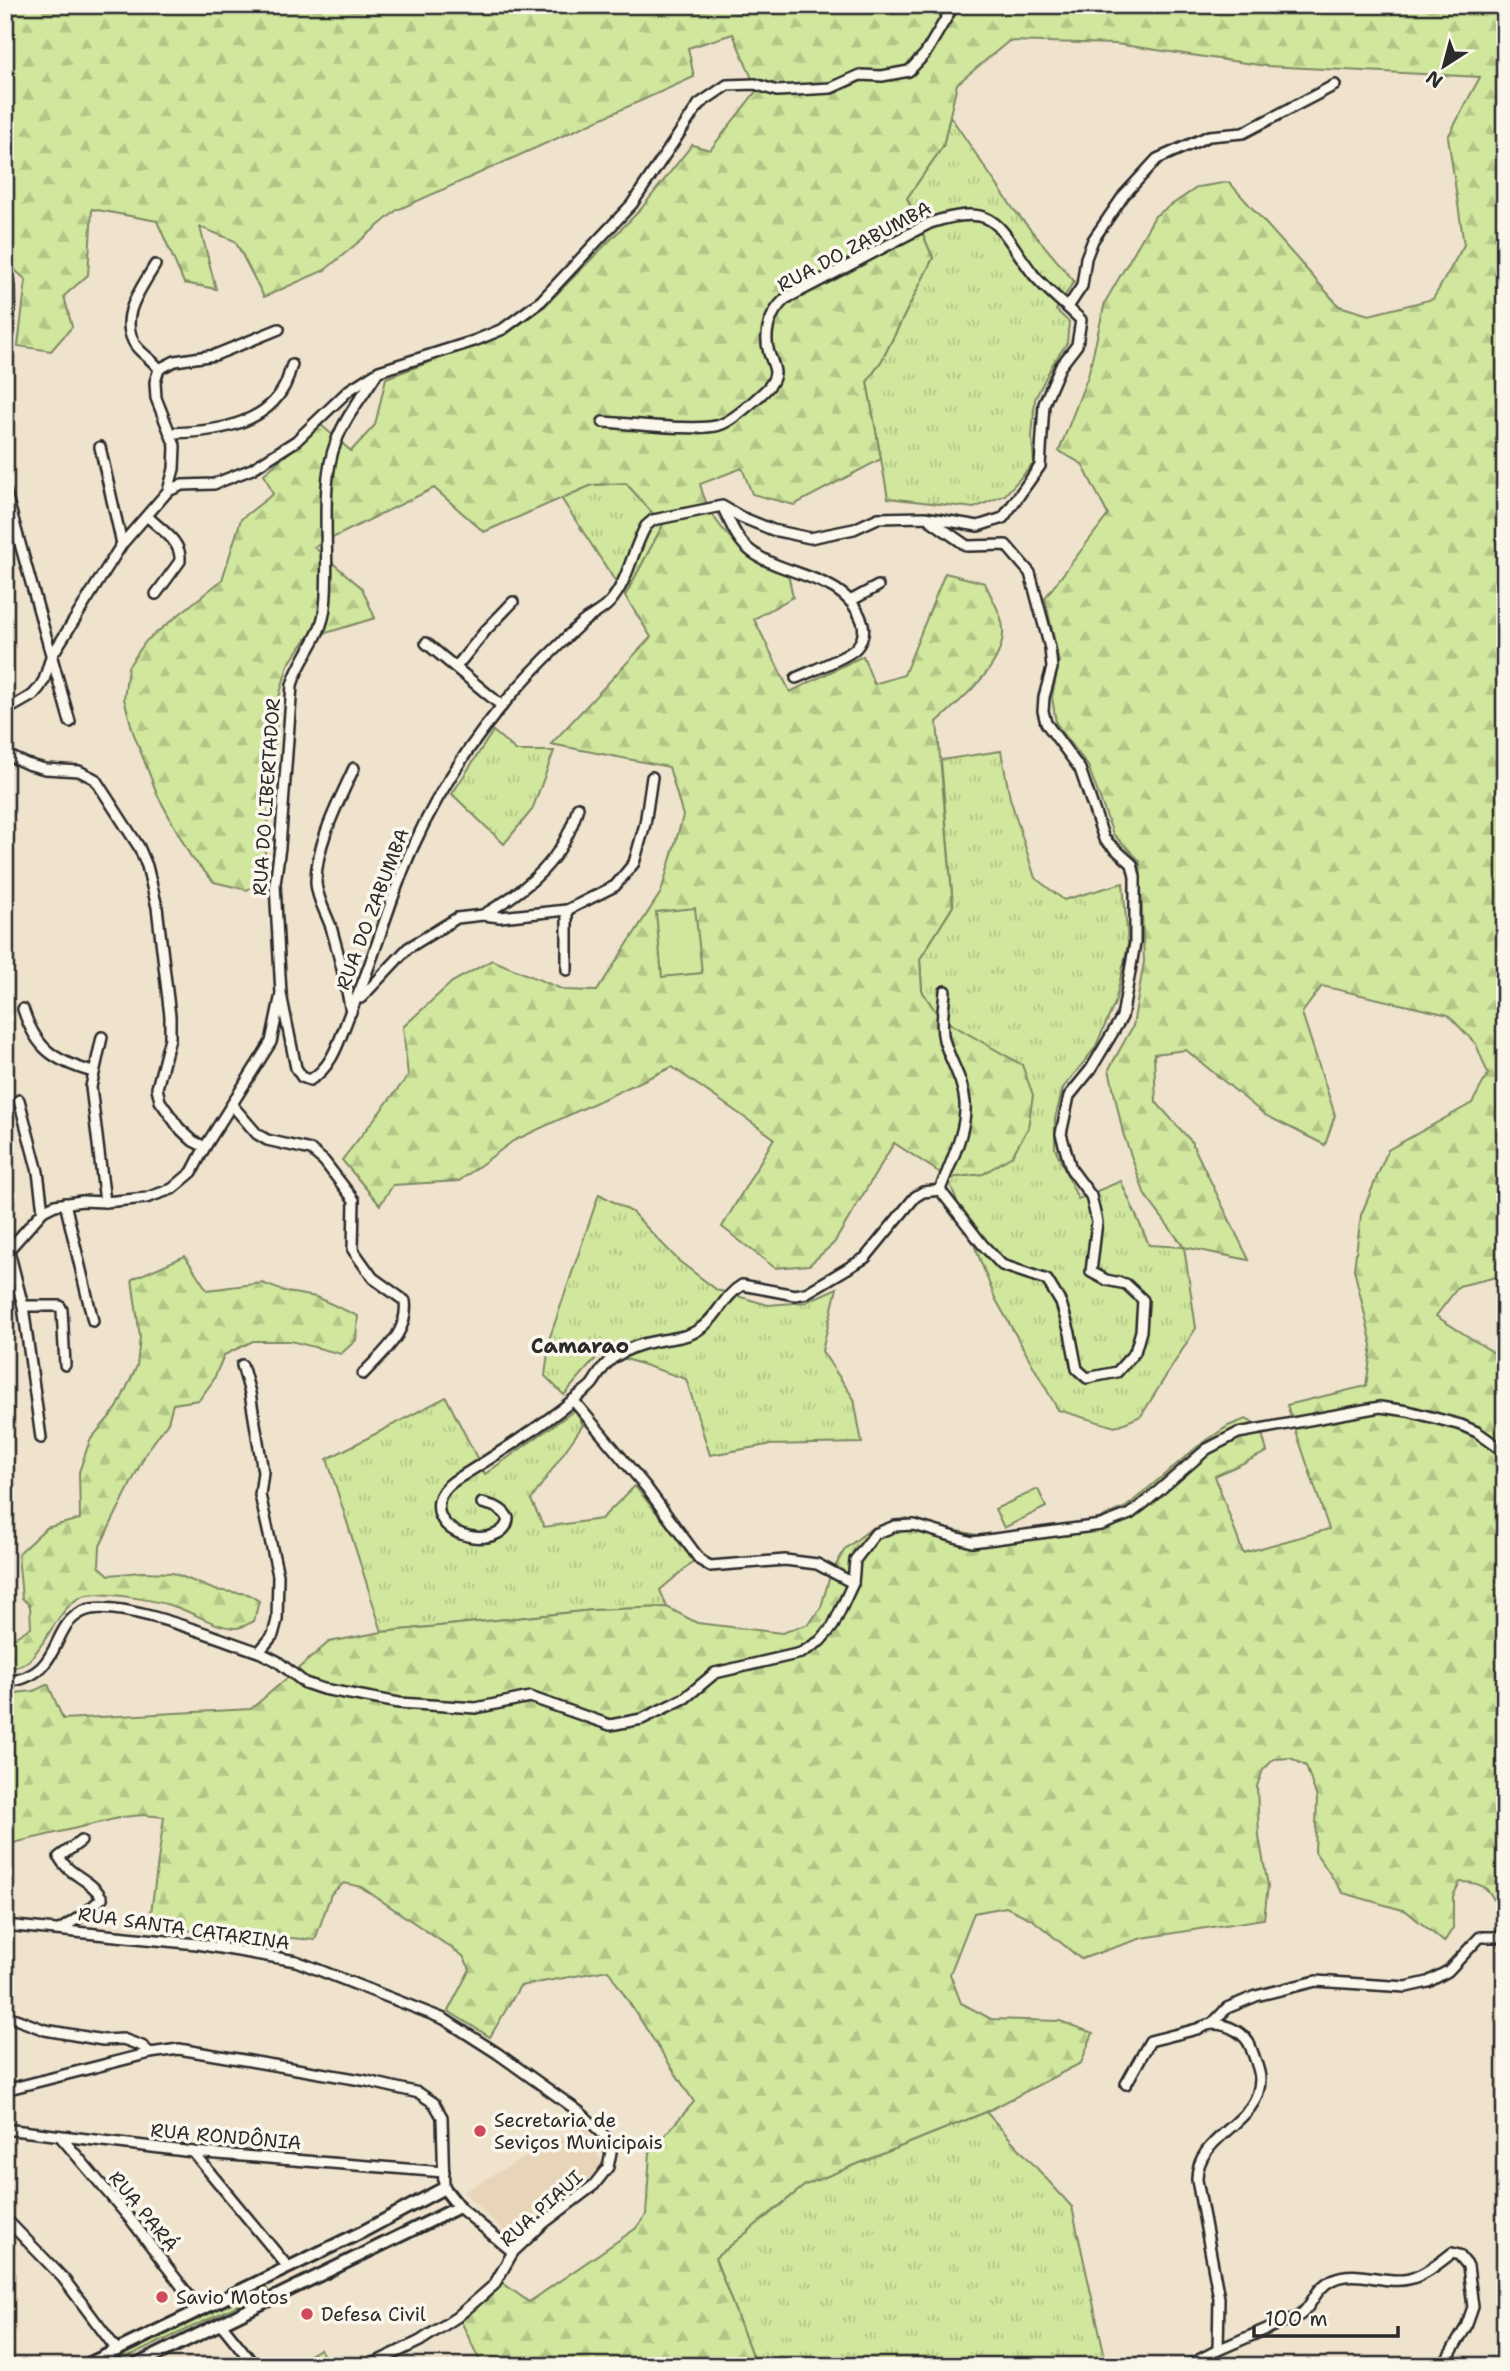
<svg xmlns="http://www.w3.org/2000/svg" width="1510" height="2371" font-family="'Shantell Sans',sans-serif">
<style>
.built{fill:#e8d5b9}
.grass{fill:url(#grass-tufts);stroke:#7e8964;stroke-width:2}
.forest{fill:url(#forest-firs);stroke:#7e8964;stroke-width:2}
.garden{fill:url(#garden-dots);stroke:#7e8964;stroke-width:2}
.pitch{fill:#d0e79d;stroke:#7e8964;stroke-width:2}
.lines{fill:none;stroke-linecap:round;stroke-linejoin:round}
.minor-casing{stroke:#2b2b2b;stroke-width:14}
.tertiary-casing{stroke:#2b2b2b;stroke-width:16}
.minor{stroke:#fbf7ec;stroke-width:9}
.tertiary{stroke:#fbf7ec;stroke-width:10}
.poi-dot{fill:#d1495b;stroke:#fbf7ec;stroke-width:2.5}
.labels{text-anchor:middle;stroke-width:7;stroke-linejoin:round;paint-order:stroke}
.street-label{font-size:19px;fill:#2b2b2b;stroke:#fbf7ec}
.poi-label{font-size:19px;fill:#2b2b2b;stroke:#fbf7ec;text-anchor:start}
.neighbourhood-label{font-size:21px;font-weight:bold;fill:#2b2b2b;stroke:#fbf7ec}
</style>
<defs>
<pattern id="grass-tufts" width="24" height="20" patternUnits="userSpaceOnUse" patternTransform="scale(1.75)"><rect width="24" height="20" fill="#d0e79d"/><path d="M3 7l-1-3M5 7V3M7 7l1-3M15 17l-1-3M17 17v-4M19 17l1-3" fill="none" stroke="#b3c687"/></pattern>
<pattern id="forest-firs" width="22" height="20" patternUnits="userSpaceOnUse" patternTransform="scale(1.75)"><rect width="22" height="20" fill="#d0e79d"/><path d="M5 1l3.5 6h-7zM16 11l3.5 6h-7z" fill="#b3c687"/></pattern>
<pattern id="garden-dots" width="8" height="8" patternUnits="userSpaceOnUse" patternTransform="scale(1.75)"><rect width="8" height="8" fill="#d0e79d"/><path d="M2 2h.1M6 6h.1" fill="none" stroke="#b3c687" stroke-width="1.8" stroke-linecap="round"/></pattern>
</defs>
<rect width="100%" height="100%" fill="#f0e3ce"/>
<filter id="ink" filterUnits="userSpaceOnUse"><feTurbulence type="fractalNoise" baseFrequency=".0143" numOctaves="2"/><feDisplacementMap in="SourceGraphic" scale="14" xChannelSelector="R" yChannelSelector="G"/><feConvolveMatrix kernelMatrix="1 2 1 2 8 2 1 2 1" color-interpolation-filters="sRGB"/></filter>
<g filter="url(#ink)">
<path class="built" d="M585 2124 602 2163 589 2179 508 2235 463 2192Z"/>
<g class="grass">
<path d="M950 116 1014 210 1074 281 1056 310 1069 322 1067 343 1052 365 1035 399 1032 438 1034 463 1005 495 974 508 888 498 867 382 882 360 933 258 907 198 943 146Z"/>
<path d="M626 483 663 525 625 596 561 498 592 485Z"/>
<path d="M493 731 517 751H554L532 810 504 844 452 794Z"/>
<path d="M1001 751 1010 798 1035 878 1064 900 1123 883 1128 944 1115 1003 1095 1048 1063 1088 1055 1119V1148L1078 1199 1121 1181 1149 1245 1184 1247 1196 1328 1141 1416 1115 1427 1058 1410 995 1298 948 1178 983 1174 939 1017 922 991 920 959 953 906 941 760Z"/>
<path d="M599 1194 632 1212 679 1261 717 1290 768 1305 806 1302 837 1288 822 1351 854 1399 862 1443 767 1445 710 1455 686 1379 602 1351 564 1395 545 1376 550 1337Z"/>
<path d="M446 1397 485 1474 575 1410 583 1425 531 1500 544 1527 601 1519 635 1486 695 1560 660 1590 667 1607 593 1610 382 1632 327 1459Z"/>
<path d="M986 2112 1072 2207 1107 2366H756L715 2258 805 2185Z"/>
</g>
<g class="forest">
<path d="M5 5H1505V1275L1459 1286 1436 1316 1505 1360V1921H1502C1492 1895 1491 1882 1460 1882L1453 1896V1928L1444 1942 1406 1911 1343 1893 1315 1852 1317 1798 1306 1766 1291 1758 1274 1759 1263 1770 1257 1786 1259 1837 1268 1886 1264 1919 1142 1938 1081 1959 1033 1920 1006 1907 974 1913 950 1974 961 2003 991 2019 1060 2021 1093 2033 1081 2063 986 2112 805 2185 715 2258 756 2366H482L460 2319 500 2281 529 2302 635 2229 646 2215 650 2152 694 2102 608 1970 520 1986 490 2037 448 2011 470 1969 463 1956 361 1887 344 1883 331 1894 315 1940 149 1927 164 1817 143 1815 123 1817 5 1845V1694L34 1691 48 1684 63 1719 251 1709 329 1642 382 1632 593 1610 667 1607 697 1623 782 1633 809 1624 821 1607 830 1576 845 1549 872 1528 907 1518 924 1524 987 1537 1094 1521 1126 1507 1197 1447 1228 1426 1246 1419 1260 1426 1267 1452 1215 1476 1243 1553 1329 1529 1287 1405 1366 1386 1372 1345 1354 1269 1361 1215 1388 1150 1472 1103 1488 1074 1476 1044 1448 1015 1322 986 1302 1013 1335 1115 1325 1145 1265 1115 1186 1050 1154 1054 1156 1102 1191 1141 1249 1260 1184 1247 1145 1195 1123 1133 1109 1069 1133 1026 1144 962 1140 861 1113 834 1088 766 1056 723 1052 697 1059 662 1045 598 1108 515 1082 464 1059 451 1088 376 1105 302 1155 216 1198 187 1229 182 1339 306 1369 315 1433 299 1464 245 1448 137 1480 77 1266 66 1116 44 1009 41 957 84 943 146 907 198 933 258 882 360 867 382 881 459 794 505 752 494 742 468 700 484C711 527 746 560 788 574L793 597 754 619 790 692 863 656 874 684 904 675 945 573 985 583C990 595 999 609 1002 622 1011 662 962 698 937 722L953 906 920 959 922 991 939 1017 1022 1065 1033 1095 1028 1128 1012 1156 983 1174 948 1178 894 1143 834 1243 809 1265 775 1268 722 1227 774 1138 672 1067 513 1141 459 1181 393 1185 380 1205 342 1160 408 1076 403 1027 452 982 492 960 564 990 597 991 661 892 683 816 669 767 551 744 651 637 625 596 663 525 626 483 592 485 484 532 434 488 314 547 362 588 375 618 306 639 288 665 279 697 263 874 256 884 247 890 214 882 191 857 158 796 133 732 124 699 128 667 146 641 222 580 241 519 273 494 264 474 321 425 351 451 375 425 386 378 506 334 545 306 640 210 692 145 710 150 757 90 733 34 688 48 694 77 397 210 325 270 264 297 235 241 200 227 216 289 184 283 157 221 92 209 88 275 64 296 72 327 51 351 18 346 26 280 5 261Z"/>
<path d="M185 1256 207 1290 262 1283 287 1292 316 1297 358 1316 356 1340 341 1354 291 1341H253L224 1355 213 1381 199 1400 173 1404 168 1422 146 1453 100 1546 99 1566 109 1575 141 1572 173 1573 215 1590 248 1594 259 1601 254 1621C248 1624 240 1629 234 1628 212 1626 193 1612 173 1606 154 1600 105 1592 87 1595 61 1600 46 1647 27 1662 21 1667 13 1667 6 1669L5 1644 31 1627 30 1606 22 1598 18 1554 46 1528 80 1519 79 1472 90 1440 117 1408 137 1366 140 1337 132 1279Z"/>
</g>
<path class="garden" d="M266 2287 268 2291 124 2359 108 2366H99Z"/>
<g class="pitch">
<path d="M695 908 702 973 662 977 656 912Z"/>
<path d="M1038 1489 1046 1507 1004 1528 995 1509Z"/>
<path d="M320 2349 329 2366H290Z"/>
</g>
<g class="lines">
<defs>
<g id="minor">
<path d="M5 273C14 288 10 315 5 332"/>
<path d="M1068 307 1082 286 1086 258 1093 240 1124 195 1157 159 1209 136 1243 133 1335 85"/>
<path d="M159 369 175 361 215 355 279 329"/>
<path d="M170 433C209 432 263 427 284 387 288 380 289 372 292 365"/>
<path d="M100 447 122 544"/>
<path d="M5 490 70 722"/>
<path d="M168 491 182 485 214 484 252 469 296 441 349 390 379 371 474 341 503 329 541 301 632 204 699 104 727 85 755 84 777 91 831 88 860 75 882 76 909 71 925 54 954 5"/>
<path d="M723 508C731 524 737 541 752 552 786 577 846 575 862 621 866 631 862 643 854 650 845 658 809 672 796 678"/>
<path d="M148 517C160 529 182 541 180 561L156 594"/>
<path d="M850 601 878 586"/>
<path d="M426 643 502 706"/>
<path d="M456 667 486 630 513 602"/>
<path d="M5 711 33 695 39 688 44 680 51 657 122 544 168 491 174 469 175 446 156 398 155 382 159 369C153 360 143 355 136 346 117 318 141 289 155 265"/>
<path d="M5 754 27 764 45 769 79 771 95 779 139 847 147 866 157 907 170 1016V1038L157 1088 160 1101 179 1128 193 1141 205 1147"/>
<path d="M483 915C528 889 564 860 578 807"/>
<path d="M567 970V910"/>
<path d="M281 994 275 884 280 847 292 685C300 657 322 638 325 607 331 558 318 487 336 442 345 417 363 396 377 373"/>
<path d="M361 998 408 948 457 918 483 915 500 917 567 910 615 886 634 863 645 824 652 777"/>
<path d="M23 1009C36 1049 54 1061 93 1072"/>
<path d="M351 1012C346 984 339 955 331 927 326 913 316 896 316 881 316 844 339 801 354 768"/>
<path d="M102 1037 91 1087 105 1202"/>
<path d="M19 1100 38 1172 43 1211"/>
<path d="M232 1105 257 1134 267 1140 311 1150 324 1161 354 1200 353 1250 373 1278 405 1301C409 1333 383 1352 363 1374"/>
<path d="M940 1190C950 1163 967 1132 965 1102 963 1079 950 1061 944 1040 940 1024 944 1007 945 991"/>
<path d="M65 1203 93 1321"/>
<path d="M9 1251 23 1306 41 1438"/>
<path d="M5 1254 43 1211 55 1205 82 1201 105 1202 146 1198 172 1189 192 1172 205 1147 271 1042 281 994 296 1068 302 1077 310 1080C334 1066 340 1037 350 1013 375 960 388 902 412 849 447 771 500 701 561 643 568 635 576 628 584 621 592 615 603 610 610 602 629 580 632 550 646 526L653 520 722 506 741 517 773 530 810 538 854 529 878 518 925 517 978 526 1003 518 1040 466 1044 404 1060 367 1077 345 1081 320C1066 305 1047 291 1033 274 997 227 999 201 930 223L785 299C770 313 763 333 769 353 771 359 775 367 775 373 774 384 764 392 756 399 746 408 734 419 722 424 703 433 628 423 603 422"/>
<path d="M23 1306H60L62 1310 65 1365"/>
<path d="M242 1365 250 1393 263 1472 260 1495 278 1575 277 1620 273 1635 259 1652"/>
<path d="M573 1400 646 1487 700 1560 710 1566 785 1560 817 1564 853 1583"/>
<path d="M482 1503C494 1506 502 1508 508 1518 506 1550 432 1541 439 1501 441 1492 447 1486 454 1481 496 1455 539 1428 577 1397 582 1392 590 1388 593 1383 600 1373 603 1365 613 1358 624 1351 639 1344 652 1342 667 1338 685 1339 698 1330 717 1319 723 1296 742 1285L795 1295 806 1293 865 1258 915 1197 923 1192 940 1190 982 1244 1002 1265 1047 1280 1061 1303 1070 1333 1077 1369 1087 1378 1117 1372 1135 1352 1141 1331 1143 1300 1126 1284 1106 1280 1091 1272 1097 1222 1091 1196 1071 1169 1061 1134 1069 1096 1091 1069 1122 1017 1135 943V877L1132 864 1104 839 1080 769 1046 723 1043 711 1044 697 1052 668 1050 648 1030 573 1006 545 967 546 930 520"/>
<path d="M5 1682C65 1676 48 1626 84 1611 118 1597 222 1640 259 1652L277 1661 305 1683 323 1689 399 1703 476 1708 530 1697 610 1725 642 1719 685 1698 715 1673 801 1653 820 1641 833 1626 853 1583 855 1560 875 1534 895 1526 914 1525 972 1542 1101 1525 1130 1514 1148 1500 1207 1449 1238 1433 1380 1407 1408 1411 1461 1425 1477 1432 1505 1452"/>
<path d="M5 1925 197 1944 296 1961 444 2019 497 2053 581 2113 604 2135 611 2152 608 2167 594 2185 544 2223 513 2252 494 2285 457 2317 420 2341 368 2366"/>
<path d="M61 1929 83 1915 102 1898C90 1878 69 1876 59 1857L81 1841"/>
<path d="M5 2015 45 2030 103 2040 123 2039 142 2046 150 2053"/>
<path d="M1212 2024 1227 2008 1256 1996 1316 1981 1406 1987 1428 1982 1448 1971 1480 1937H1505"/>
<path d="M1126 2084 1150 2041C1166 2037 1182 2033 1197 2029 1202 2027 1208 2024 1213 2024 1228 2024 1246 2033 1251 2048 1254 2057 1260 2070 1260 2079 1260 2125 1196 2134 1197 2180L1219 2298 1218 2350 1187 2366"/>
<path d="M5 2090 150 2053 179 2049 367 2081 419 2093 434 2103 442 2117 444 2188"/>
<path d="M5 2129 193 2152 444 2172"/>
<path d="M60 2136 132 2221 199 2309"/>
<path d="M193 2152 288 2267"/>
<path d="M459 2207 513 2252"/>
<path d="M5 2218 63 2278 117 2350"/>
<path d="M222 2325 255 2366"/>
<path d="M1218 2350 1285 2321C1314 2316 1309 2291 1332 2280 1356 2268 1385 2285 1409 2279 1425 2275 1439 2263 1452 2253L1459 2255 1468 2266 1473 2307 1466 2327 1443 2366"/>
<path d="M5 2357 11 2366"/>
</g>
<path id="tertiary" d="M84 2366 362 2232 444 2188 459 2207 134 2366"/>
</defs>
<use href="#minor" class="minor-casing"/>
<use href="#tertiary" class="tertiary-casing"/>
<use href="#minor" class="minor"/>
<use href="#tertiary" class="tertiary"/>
</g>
</g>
<g class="poi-dot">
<circle cx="480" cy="2131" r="7"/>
<circle cx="162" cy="2297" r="7"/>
<circle cx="307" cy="2314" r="7"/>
</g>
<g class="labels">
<g class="street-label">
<text transform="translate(854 246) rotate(-28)" y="7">RUA DO ZABUMBA</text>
<text transform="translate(266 797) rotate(-86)" y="7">RUA DO LIBERTADOR</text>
<text transform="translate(372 909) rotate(-69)" y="7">RUA DO ZABUMBA</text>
<text transform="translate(184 1928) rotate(8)" y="7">RUA SANTA CATARINA</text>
<text transform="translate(226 2136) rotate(5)" y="7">RUA RONDÔNIA</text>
<text transform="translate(541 2208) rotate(-42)" y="7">RUA PIAUI</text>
<text transform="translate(144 2211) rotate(51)" y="7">RUA PARÁ</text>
</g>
<g class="poi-label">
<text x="494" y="2127">Secretaria de<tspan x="494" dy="22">Seviços Municipais</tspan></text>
<text x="176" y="2304">Savio Motos</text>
<text x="321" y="2321">Defesa Civil</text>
</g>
<g class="neighbourhood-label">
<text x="580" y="1353">Camarao</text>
</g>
</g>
<rect width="1510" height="2371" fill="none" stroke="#fbf7ec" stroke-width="28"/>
<rect x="14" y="14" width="1482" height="2343" fill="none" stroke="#2b2b2b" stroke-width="2.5" filter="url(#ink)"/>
<g transform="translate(1444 66) rotate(216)" stroke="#fbf7ec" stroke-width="5" paint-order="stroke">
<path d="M0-5L12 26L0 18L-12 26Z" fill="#2b2b2b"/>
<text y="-10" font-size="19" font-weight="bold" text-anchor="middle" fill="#2b2b2b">N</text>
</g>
<path d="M1254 2326v10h144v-10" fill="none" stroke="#2b2b2b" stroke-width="3.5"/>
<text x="1265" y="2326" font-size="21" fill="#2b2b2b" stroke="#fbf7ec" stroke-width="5" paint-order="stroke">100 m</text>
</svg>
